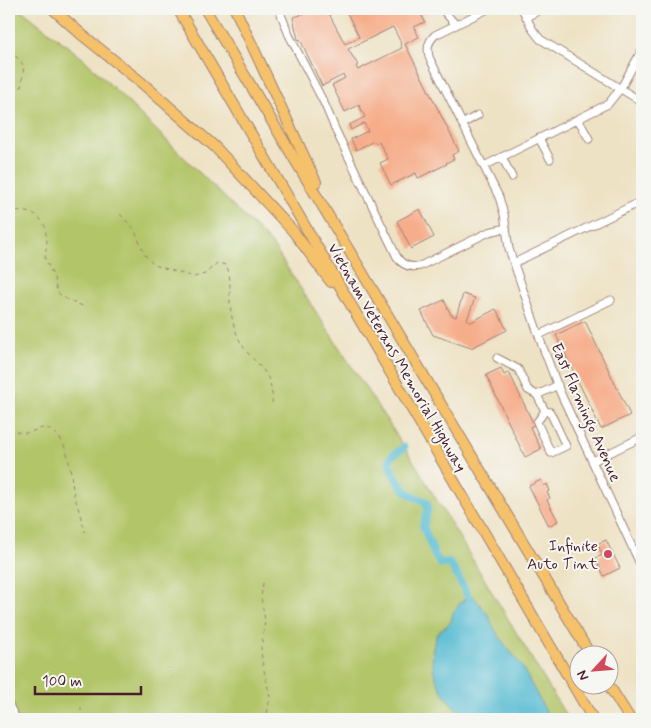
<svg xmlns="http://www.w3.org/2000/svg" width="651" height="728" font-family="Mynerve,sans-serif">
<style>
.green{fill:#b2c568;stroke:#7e724a}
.water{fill:#54bbd2;stroke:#4f6d7e}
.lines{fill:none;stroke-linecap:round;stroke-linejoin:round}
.canal{stroke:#54bbd2;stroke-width:8}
.building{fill:#f6ad8a;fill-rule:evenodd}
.minor-casing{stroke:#9c8078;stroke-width:9}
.highway-casing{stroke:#9c8078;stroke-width:12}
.path{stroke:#9c8078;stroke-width:1;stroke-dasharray:4 4;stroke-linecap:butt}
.minor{stroke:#fff;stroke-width:7}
.highway{stroke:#f5c16b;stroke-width:10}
.poi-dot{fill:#d1495b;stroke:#f6f6f2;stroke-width:2}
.labels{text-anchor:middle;stroke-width:4;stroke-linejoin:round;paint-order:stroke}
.street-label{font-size:16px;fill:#4a1f2b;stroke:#f6f6f2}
.poi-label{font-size:16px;fill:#4a1f2b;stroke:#f6f6f2;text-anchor:end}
</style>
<rect width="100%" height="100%" fill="#f6f6f2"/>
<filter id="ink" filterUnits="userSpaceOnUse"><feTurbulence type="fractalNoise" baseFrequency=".02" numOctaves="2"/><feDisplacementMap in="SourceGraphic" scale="10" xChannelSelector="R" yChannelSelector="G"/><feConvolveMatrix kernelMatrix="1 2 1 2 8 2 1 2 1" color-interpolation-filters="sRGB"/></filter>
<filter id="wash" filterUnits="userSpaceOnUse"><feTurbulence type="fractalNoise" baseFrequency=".0096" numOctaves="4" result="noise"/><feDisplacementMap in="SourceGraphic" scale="20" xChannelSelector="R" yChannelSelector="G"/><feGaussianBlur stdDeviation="1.12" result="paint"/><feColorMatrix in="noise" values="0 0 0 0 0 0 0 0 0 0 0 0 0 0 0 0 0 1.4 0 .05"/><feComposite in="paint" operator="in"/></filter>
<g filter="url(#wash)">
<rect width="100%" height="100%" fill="#eee2c4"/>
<path class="green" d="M9 9H20L85 60 271 243 414 462 568 719H9Z"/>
<path class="water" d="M472 595 490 617 492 625 503 642 521 665 550 719H481L473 713H461C441 695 430 676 433 648 434 644 435 637 437 634 440 629 446 627 449 624 452 621 452 616 453 613 456 607 466 596 472 595Z"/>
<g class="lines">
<path class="canal" d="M404 447C401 450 394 454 391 457 385 467 402 489 410 494 416 499 420 497 427 503V512L423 526 435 556 441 564 449 563 452 566 468 596"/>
</g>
<g id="blocks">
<g class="building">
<path d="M345 9H432L433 10 425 14 424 12 421 14 425 22 414 27 419 37 405 44 459 151 452 155 454 159 446 163 447 164 418 178 416 173 391 185 380 163 388 159 379 142 375 143 374 141 356 150 351 139 368 131 364 123 351 130 349 125 365 117 359 105 345 112 332 85 345 78 343 75 322 86 300 39 298 40 293 17 301 15 300 11 302 10 303 14 327 10 345 44 359 37ZM393 27 401 43 400 44 402 48 358 70 356 66 358 65 348 49Z"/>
<path d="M420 209 434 237 411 249 397 221Z"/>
<path d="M463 294 475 298 467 320 471 322 496 309 507 330 471 348 433 335 421 311 444 300 451 315 456 317Z"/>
<path d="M585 321 630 415 601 429 556 335Z"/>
<path d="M501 368 504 375 509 372 534 425 530 427 541 449 525 457 486 375Z"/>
<path d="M541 480 544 486 547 484 550 491 547 492 550 498 547 500 558 521 549 526 529 486Z"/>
<path d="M606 540 620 568 604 576 595 558 603 555 597 544Z"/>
</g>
</g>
</g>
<g filter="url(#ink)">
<use href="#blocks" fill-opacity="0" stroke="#9c8078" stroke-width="1"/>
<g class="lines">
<defs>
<g id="minor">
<path d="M279 9 289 35 325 105 336 131 397 257C402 265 410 268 420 266L489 232 506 228"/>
<path d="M442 9 456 25"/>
<path d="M488 9 435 35C428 42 427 47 429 57L499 197 504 214 509 249 542 345 560 392 642 568"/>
<path d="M522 9 533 30 540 39 642 102"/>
<path d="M526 17 542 9"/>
<path d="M578 119 589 139"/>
<path d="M462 124 478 115"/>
<path d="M539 138 550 159"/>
<path d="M502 157 512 177"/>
<path d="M484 166 608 104 621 88 642 50"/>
<path d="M514 263 642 201"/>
<path d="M539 335 611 300"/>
<path d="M497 358 518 369 528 390 537 395"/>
<path d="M545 411 550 412 566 446 551 453 537 422 545 411 537 395 558 385"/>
<path d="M593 461 642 437"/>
<path d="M9 705 16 719"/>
</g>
<g id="highway">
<path d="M53 9 81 34 142 83 215 147 293 231 331 282"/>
<path d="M178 9 593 719"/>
<path d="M205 9 591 656"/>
<path d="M235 9 316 182"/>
<path d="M608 684 630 719"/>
</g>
</defs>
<use href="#minor" class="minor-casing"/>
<use href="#highway" class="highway-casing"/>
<g class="path">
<path d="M9 51 19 59 24 66 21 88"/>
<path d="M9 209 32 213 38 216 45 226 47 242 45 258 54 278 57 292 66 299 85 307"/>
<path d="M120 214 134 229 145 255 154 265 194 277 205 274 217 263 226 265C232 276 229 290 230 303 231 314 233 326 238 337 249 364 274 365 272 403"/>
<path d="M9 428C30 441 36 424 49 429 71 439 70 475 74 495 78 507 82 520 85 532"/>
<path d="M263 583 261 597 265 621 261 648 262 661 270 697 266 719"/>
<path d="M81 719V703"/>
</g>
<use href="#minor" class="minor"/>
<use href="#highway" class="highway"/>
</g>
</g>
<circle class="poi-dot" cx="608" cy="554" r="5"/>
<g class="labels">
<g class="street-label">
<text transform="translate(398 357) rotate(60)" y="6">Vietnam Veterans Memorial Highway</text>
<text transform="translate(587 412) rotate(66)" y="6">East Flamingo Avenue</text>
</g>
<g class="poi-label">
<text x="598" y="551">Infinite<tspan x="598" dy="18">Auto Tint</tspan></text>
</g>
</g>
<rect width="651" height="728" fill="none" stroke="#f6f6f2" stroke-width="30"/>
<g transform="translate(594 670) rotate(244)"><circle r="24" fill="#f6f6f2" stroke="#b1a0a2"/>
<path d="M0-4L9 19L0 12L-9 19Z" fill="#d1495b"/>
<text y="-8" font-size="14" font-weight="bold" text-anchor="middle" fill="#4a1f2b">N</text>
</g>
<path d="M35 686v8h106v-8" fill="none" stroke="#4a1f2b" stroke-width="2.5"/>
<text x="42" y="686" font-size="15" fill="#4a1f2b" stroke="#f6f6f2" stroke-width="4" paint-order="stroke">100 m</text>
</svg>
